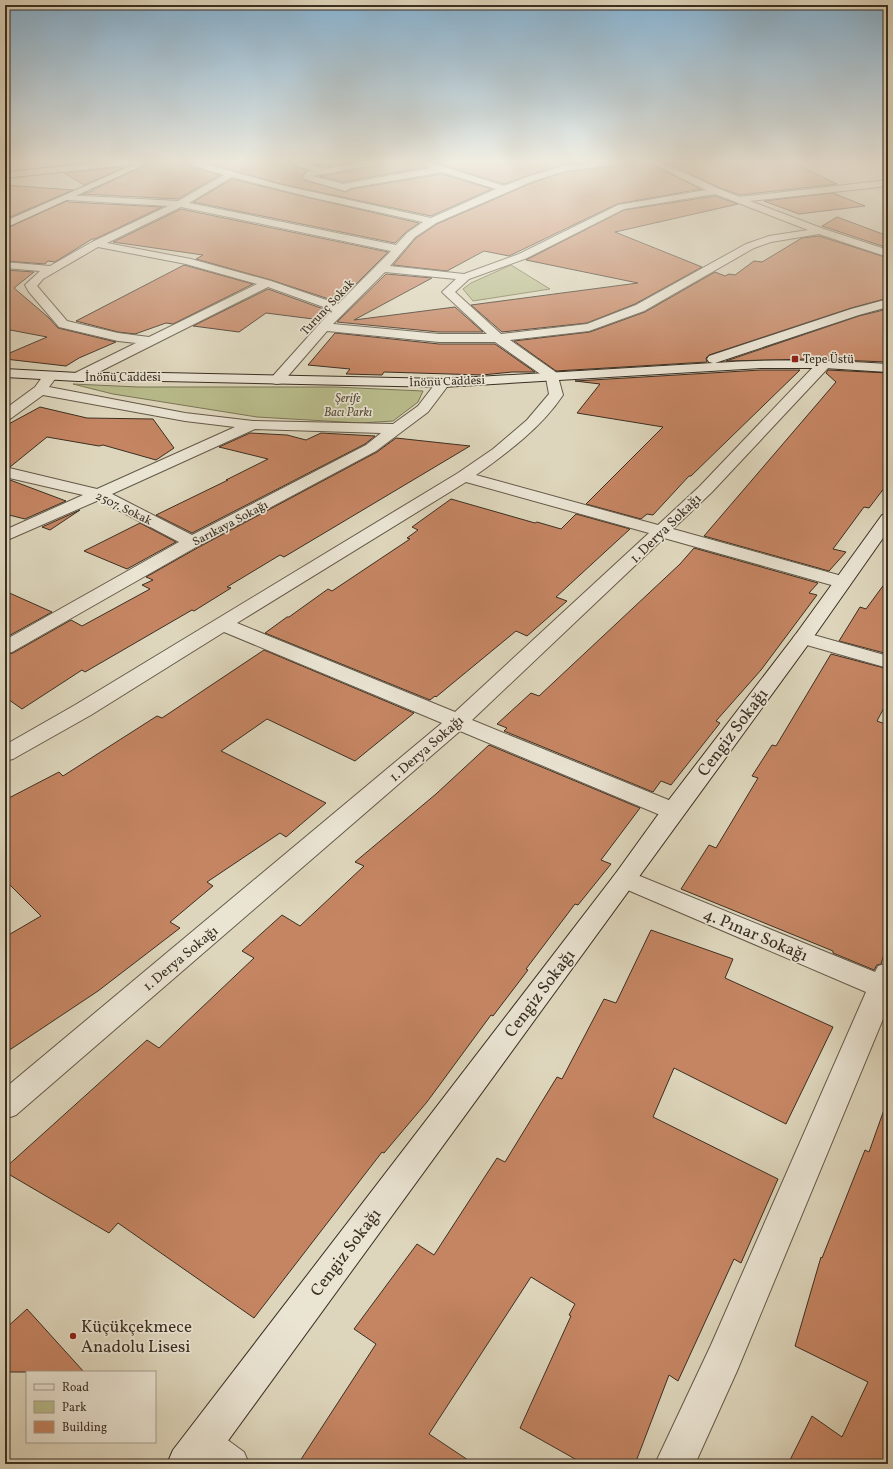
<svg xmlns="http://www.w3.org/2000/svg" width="893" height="1469" font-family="Vollkorn,serif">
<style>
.green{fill:#b9bc8c;stroke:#7a7657}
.building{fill:#c58563;stroke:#3b2f22}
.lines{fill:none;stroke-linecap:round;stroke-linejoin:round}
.lane-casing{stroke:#645948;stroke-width:2}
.street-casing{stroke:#645948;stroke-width:2}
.secondary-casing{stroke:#3b2f22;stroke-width:2}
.lane{fill:#eae4d3;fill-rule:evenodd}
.street{fill:#eae4d3;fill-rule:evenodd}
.secondary{fill:#eae4d3;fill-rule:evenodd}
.poi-dot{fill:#8f2418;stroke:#eae4d3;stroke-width:1.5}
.labels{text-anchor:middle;stroke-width:3.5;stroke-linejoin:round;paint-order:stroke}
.far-street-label{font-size:12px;fill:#3b2f22;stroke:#eae4d3}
.far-poi-label{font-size:12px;fill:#3b2f22;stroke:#eae4d3;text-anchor:start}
.far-park-label{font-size:12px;font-style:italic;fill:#544b37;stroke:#eae4d3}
.street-label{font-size:14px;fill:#3b2f22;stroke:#eae4d3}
.near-street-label{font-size:17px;fill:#3b2f22;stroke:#eae4d3}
.near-poi-label{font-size:17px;fill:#3b2f22;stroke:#eae4d3;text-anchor:start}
</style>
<rect width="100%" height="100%" fill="#ded6bc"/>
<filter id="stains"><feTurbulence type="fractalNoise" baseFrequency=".005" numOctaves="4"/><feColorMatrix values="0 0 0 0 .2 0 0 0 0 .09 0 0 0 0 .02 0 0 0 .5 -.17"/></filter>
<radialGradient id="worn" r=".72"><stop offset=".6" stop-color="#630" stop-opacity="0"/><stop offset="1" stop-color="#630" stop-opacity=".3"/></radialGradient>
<g class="green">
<path d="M511 265 550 289 473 301 463 289 471 283Z"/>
<path d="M73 384 138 387H335L423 391 418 402 393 421 361 423 257 417 113 394Z"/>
</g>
<g class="building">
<path d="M46 162H97L53 166Z"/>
<path d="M151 162H185L187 165 220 175 178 199 82 194 93 191 92 190 151 163Z"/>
<path d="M202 162H290L292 165 307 171 302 176 304 180 346 192 351 189 442 174 492 189 431 216 281 184Z"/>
<path d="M306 162H357L325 167Z"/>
<path d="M380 162H427L424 165 426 167 343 182 320 176 375 166Z"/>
<path d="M433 162H589L564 165 527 176 504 184Z"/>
<path d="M619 162H651L652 165 701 189 617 204 509 256 484 251 447 271 393 265 416 238 437 224 534 182 565 172 614 166 618 165Z"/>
<path d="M665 162H791L837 184 740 195 720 188Z"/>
<path d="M125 167 84 185 64 173Z"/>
<path d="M232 179 310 198 419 223 406 232 395 243 193 202Z"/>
<path d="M5 185 73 190 5 219Z"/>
<path d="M833 193 865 206 799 214 764 201Z"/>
<path d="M715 196 738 204 615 232 702 267 635 304 587 323 502 332 471 305 638 283 526 260 624 210Z"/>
<path d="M67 201 68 202 162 207 95 239H92L55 262 48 261 45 264 5 261V229Z"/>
<path d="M181 209 388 252 338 302 271 280 196 259 203 255 113 242Z"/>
<path d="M837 217 888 236V248L822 226Z"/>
<path d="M819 236 888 258V298L851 308 709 355 706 358 707 362 556 371 514 341 590 332 645 312 715 272 725 276 729 274 735 275 754 261 762 262 802 238Z"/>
<path d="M184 265 253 284 173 324 166 323 135 334 118 332 76 321Z"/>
<path d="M5 270 34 272 14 288 48 317 58 328 116 342 79 358 66 366 5 359V355L47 337 5 329Z"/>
<path d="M386 274 432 278 354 320 455 307 483 332H439L337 322Z"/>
<path d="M268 289 329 311 321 320 266 313 239 332 193 326Z"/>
<path d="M888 309V362L811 359 726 361 859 316Z"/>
<path d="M335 333 439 344H495L535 372H512L482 375 384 372 382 375 346 374 350 369 308 365Z"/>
<path d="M761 370H800L691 476H689L653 515 647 514 641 519 586 504 663 427 577 413 600 384 575 381Z"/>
<path d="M828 370 888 373V483L869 508 864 507 833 549 846 552 829 571 704 536 836 382 826 373Z"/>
<path d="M40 407 87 418 153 419 174 448 156 460 103 445 99 446 47 437 10 467 5 466V426Z"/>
<path d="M250 433 287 435 306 440 321 433 375 436 365 444 192 533 156 515 228 480H226L268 459 219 447Z"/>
<path d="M396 438 470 446 284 557 280 555 227 587 231 588 194 611 192 610 85 672 82 670 22 709 5 697V655L13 653 71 620 82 626 150 589 142 585 153 580 146 577 199 547 377 452Z"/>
<path d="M5 479 10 480 66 501 25 519 5 514Z"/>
<path d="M451 499 535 523 537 522 561 529 576 514 630 529 556 597 567 601 527 636 516 631 436 697 435 696 430 700 265 633 287 617H289L328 589 332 591 410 539 407 538 418 530 412 527Z"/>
<path d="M80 510 50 530 42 527Z"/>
<path d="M140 523 176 542 127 569 84 551Z"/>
<path d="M694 548 818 583 809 593 817 595 761 670 716 721 720 723 671 785 661 781 653 792 504 731 507 728 497 724 531 693 539 696 680 564Z"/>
<path d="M888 579V654L839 641 860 607 866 609Z"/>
<path d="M5 591 52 612 5 638Z"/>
<path d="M264 650 414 713 355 761 267 719 221 751 326 803 286 837 280 833 207 882 213 886 170 922 180 928 98 991 5 1053V937L41 916 5 880V800L59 772 63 776 157 716 162 718Z"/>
<path d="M831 654 888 669V700L877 721 888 725V942L881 964 877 965 874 970 833 953V951L681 889 709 845 716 848 758 778 752 776 772 745 776 746Z"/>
<path d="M489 745 640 808 601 860 611 864 578 905 575 904 526 969 528 970 493 1016 491 1015 427 1102 384 1153 382 1152 254 1318 118 1223 109 1233 5 1172V1168L147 1040 159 1048 254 958 242 951 282 915 300 926 364 866 355 862 436 794Z"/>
<path d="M651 930 733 959 725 978 833 1027 786 1124 674 1068 653 1117 778 1179 741 1263 734 1259 678 1381 669 1375 635 1464H584L520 1428 571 1316 569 1315 575 1304 531 1277 429 1434 474 1464H298L376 1344 354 1329 417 1244 434 1255 497 1158 505 1162 557 1077 562 1079 604 999 616 1003Z"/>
<path d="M885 1107 888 1108V1464H788L812 1416 842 1437 868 1382 795 1346 821 1257 822 1258 865 1150 869 1152Z"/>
<path d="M27 1309 84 1372H5V1329Z"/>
</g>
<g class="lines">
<defs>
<path id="lane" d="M202 1425 214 1430 244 1452 249 1464H204L190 1454 185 1442 190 1430Z"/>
<g id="street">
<path d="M186 162H198L281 185 431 218 496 189 442 172 350 188 346 191 304 179 303 177 307 172 313 171 292 164 291 162H302L325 169 363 162H379L375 165 313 176 343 184 431 168 425 165 429 162 504 186 527 177 564 166 598 162H618L617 164 614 165 565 171 533 181 436 223 415 237 390 266 464 274 519 254 618 205 706 190 653 164 652 162H662L719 189 740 197 888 180V186L750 201 824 229 888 250V257L819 234 771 242 754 248 644 311 589 331 510 340 557 373 563 395C541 428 508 452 476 475L658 525 700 486 819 361H829L831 364 829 367 712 492 673 529 849 578 851 582 849 586 842 588 664 538 472 720 681 805 685 811 681 817 673 819 665 817 460 731 16 1115 5 1119V1088L442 723 224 632 91 715 13 759 5 761V745L75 705 458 473 493 449 527 420 549 394 546 378 495 342H439L327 331 282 383 277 384 272 383 270 380 272 377 332 310 268 287 83 380H73L71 377 73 374 136 343 118 341 59 327 29 292 25 285 40 271 5 268V262L50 266 92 242 168 206 68 200 65 199 63 197 65 195 178 201 224 175 187 164ZM232 177 310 197 423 222 407 233 396 245 189 203ZM715 194 808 230 769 236 746 244 636 305 587 324 501 334 455 292 469 279 527 258 624 209ZM181 207 391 251 338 304 271 281 191 259 107 243ZM98 247 186 264 257 284 149 337 118 333 67 321 37 286 43 279ZM385 272 456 279 442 292 487 334H439L333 324ZM466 482 649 533 455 712 237 623Z"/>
<path d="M48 375 53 376 55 379 49 387 185 413 253 421 393 424 418 406 438 380 443 379 448 380 450 383 428 412 376 451 198 546 12 652 5 654V640L179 542 99 500 5 541V530L83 495 5 477V467L97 489 235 427 185 421 43 395 10 419 5 420V409L35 387 43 376ZM255 429 381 433 366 445 192 535 112 494Z"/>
<path d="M803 632 888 656V668L796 642 793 638 796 634Z"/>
<path d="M625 870 875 972 878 966 888 963V1007L737 1371 695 1464H655L711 1345 866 992 616 885 612 879 616 873Z"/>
</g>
<g id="secondary">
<path d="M108 162H133L129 165 5 178V172Z"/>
<path d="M140 162H150L5 228V221Z"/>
<path d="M888 299V307L859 315 715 363C773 359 830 360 888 364V372L824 368H761L443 387 162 381H78L5 377V369L78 373H162L443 379 713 363 709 362 707 359 709 356 851 309Z"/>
<path d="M888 514V531L810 642 211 1464H167L173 1450 616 873 665 805 796 634 882 515Z"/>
</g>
</defs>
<use href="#lane" class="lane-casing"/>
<use href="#street" class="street-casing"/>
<use href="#secondary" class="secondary-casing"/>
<use href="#lane" class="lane"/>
<use href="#street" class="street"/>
<use href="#secondary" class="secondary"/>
</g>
<linearGradient id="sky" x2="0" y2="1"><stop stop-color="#87b5d6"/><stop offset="0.44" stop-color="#f0ede1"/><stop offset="1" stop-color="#f0ede1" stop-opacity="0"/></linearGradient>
<rect width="893" height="367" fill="url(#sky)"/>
<g class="poi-dot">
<rect x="791" y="355" width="8" height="8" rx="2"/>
<circle cx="73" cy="1336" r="4"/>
</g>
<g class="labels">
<g class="far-street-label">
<text transform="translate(327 307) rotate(-47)" y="4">Turunç Sokak</text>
<text x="123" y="381">İnönü Caddesi</text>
<text transform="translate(447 381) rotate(-2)" y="4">İnönü Caddesi</text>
<text transform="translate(124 508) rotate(26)" y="4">2507. Sokak</text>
<text transform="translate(230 523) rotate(-28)" y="4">Sarıkaya Sokağı</text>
</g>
<g class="far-poi-label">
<text x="803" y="363">Tepe Üstü</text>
</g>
<g class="far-park-label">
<text x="348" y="402">Şerife<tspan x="348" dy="14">Bacı Parkı</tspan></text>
</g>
<g class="street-label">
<text transform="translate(665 528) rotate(-44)" y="5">1. Derya Sokağı</text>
<text transform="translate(426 748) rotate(-41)" y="5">1. Derya Sokağı</text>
<text transform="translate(180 958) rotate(-40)" y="5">1. Derya Sokağı</text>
</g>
<g class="near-street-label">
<text transform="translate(732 732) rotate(-53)" y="6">Cengiz Sokağı</text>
<text transform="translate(756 934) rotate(23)" y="6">4. Pınar Sokağı</text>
<text transform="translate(539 993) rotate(-53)" y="6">Cengiz Sokağı</text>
<text transform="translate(345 1252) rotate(-53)" y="6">Cengiz Sokağı</text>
</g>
<g class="near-poi-label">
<text x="81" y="1332">Küçükçekmece<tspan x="81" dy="20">Anadolu Lisesi</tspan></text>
</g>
</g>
<rect width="893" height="1469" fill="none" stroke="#ded6bc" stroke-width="20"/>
<rect x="6" y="6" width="881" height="1457" fill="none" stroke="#3b2f22" stroke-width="2"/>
<rect x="10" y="10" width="873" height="1449" fill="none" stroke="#3b2f22"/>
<rect x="26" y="1371" width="130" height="72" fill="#eae4d3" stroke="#a49c8c"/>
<rect x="34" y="1384" width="20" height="6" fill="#eae4d3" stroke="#a49c8c"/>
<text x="62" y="1391" font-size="12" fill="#3b2f22">Road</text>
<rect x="34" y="1401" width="20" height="12" fill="#b9bc8c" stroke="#a49c8c"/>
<text x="62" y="1411" font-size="12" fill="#3b2f22">Park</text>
<rect x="34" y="1421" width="20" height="12" fill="#c58563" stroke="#a49c8c"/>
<text x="62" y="1431" font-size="12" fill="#3b2f22">Building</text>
<rect width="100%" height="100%" filter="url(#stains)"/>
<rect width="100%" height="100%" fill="url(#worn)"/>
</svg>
